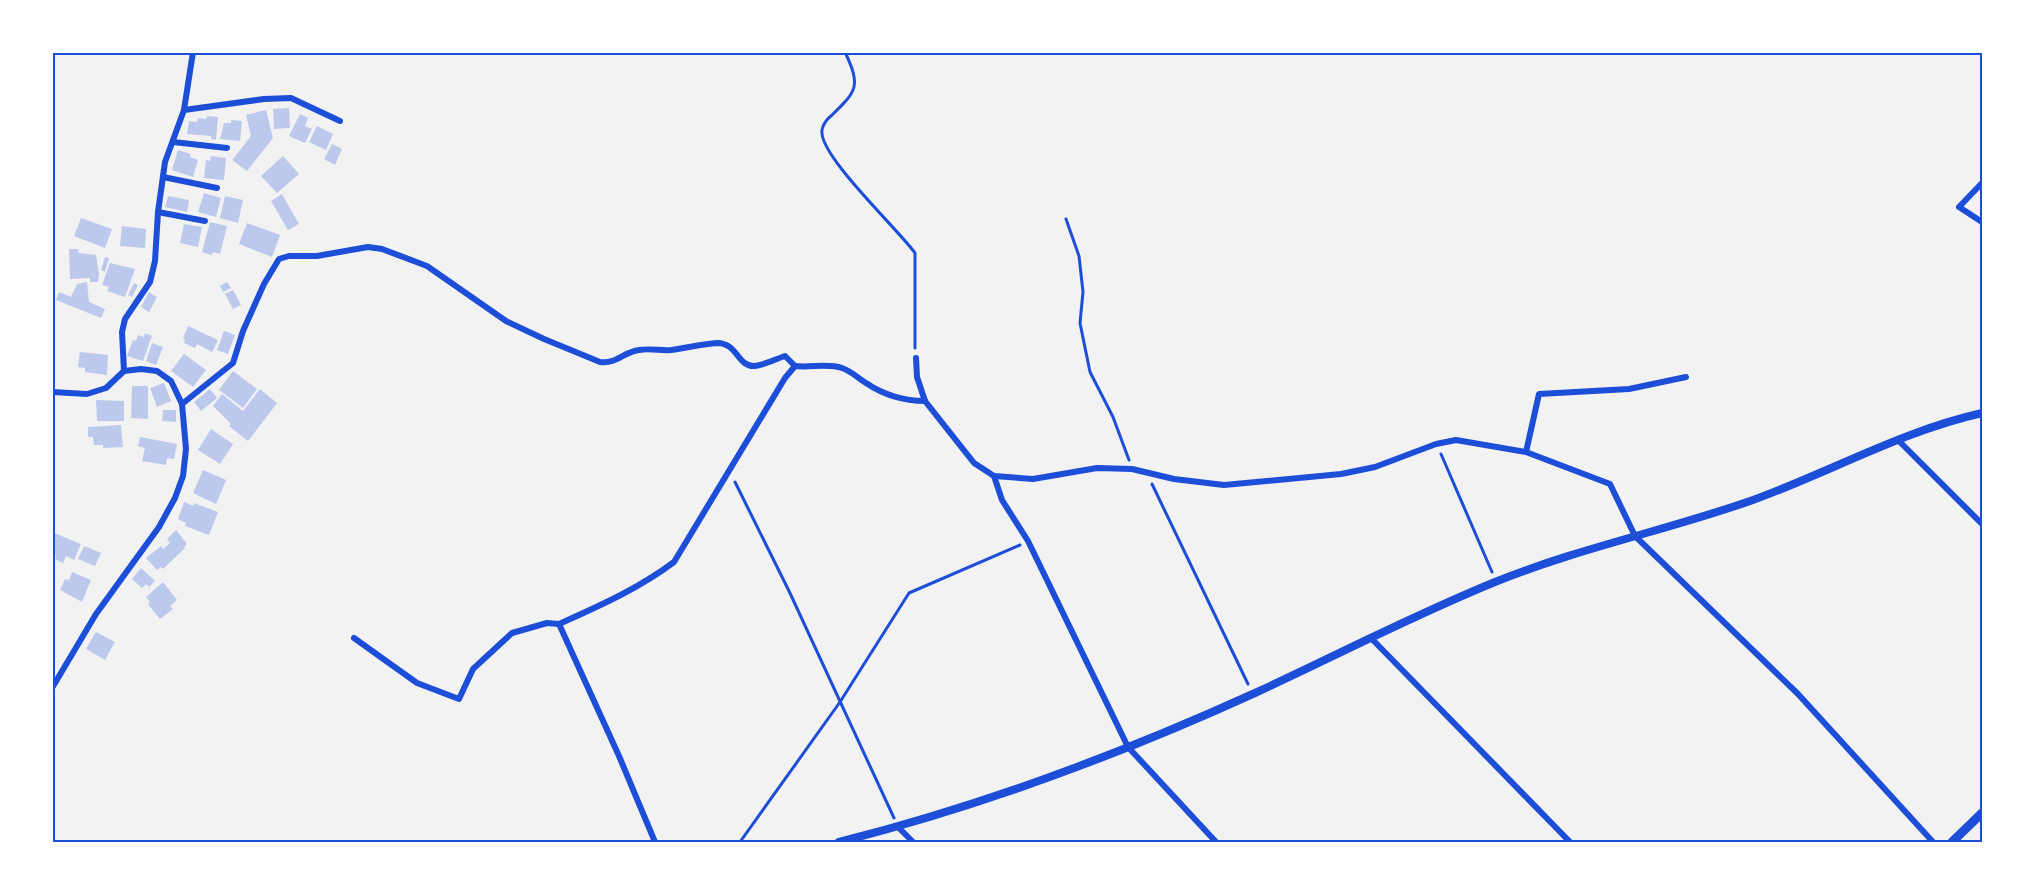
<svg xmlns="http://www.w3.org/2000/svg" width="2035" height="895" font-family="'Roboto Condensed',sans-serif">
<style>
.building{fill:#bdc9ec}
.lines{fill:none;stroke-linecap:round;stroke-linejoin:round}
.path{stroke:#1d4ed8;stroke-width:3}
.minor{stroke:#1d4ed8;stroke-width:6}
.tertiary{stroke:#1d4ed8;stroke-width:8}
.secondary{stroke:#1d4ed8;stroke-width:9}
.neatline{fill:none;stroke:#1d4ed8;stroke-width:2}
</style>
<rect width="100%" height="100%" fill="#f2f2f2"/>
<g class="building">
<path d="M289 108 290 128 274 129 273 109Z"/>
<path d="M266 110 273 138 247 171 232 160 251 136 246 115Z"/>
<path d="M300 114 308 118 305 126 312 129 305 143 289 136Z"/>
<path d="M207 116 218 117 216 140 211 139V136L187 134 189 121 197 122 198 118 206 119Z"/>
<path d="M231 120 242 121 240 141 220 139 224 123H231Z"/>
<path d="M317 126 333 134 326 150 309 142Z"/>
<path d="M332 144 342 149 335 165 324 159Z"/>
<path d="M178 150 191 154 190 157 198 160 193 177 172 170Z"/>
<path d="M211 156 226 158 224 180 204 178 206 160 210 161Z"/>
<path d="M283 156 299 174 277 193 261 176Z"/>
<path d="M204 193 221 198 216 217 198 212Z"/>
<path d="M282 194 299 224 288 230 271 201Z"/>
<path d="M168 196 189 200 187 212 165 207Z"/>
<path d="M225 196 243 200 238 223 220 218Z"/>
<path d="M81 218 112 229 105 248 74 236Z"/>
<path d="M210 222 227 226 220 254 213 252 212 255 202 252Z"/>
<path d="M247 223 280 235 272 257 239 244Z"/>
<path d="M184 224 202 227 198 247 180 243Z"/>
<path d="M122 226 146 229 145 248 120 246Z"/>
<path d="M69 249H78L79 253 96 255 99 274 98 282H90V278L70 279Z"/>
<path d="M105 257 109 258 105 272 101 270Z"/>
<path d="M110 263 135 269 125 297 107 291 109 287 102 285Z"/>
<path d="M87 282 89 302 105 309 101 318 56 300 59 292 71 297 77 284Z"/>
<path d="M227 282 231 288 223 292 220 286Z"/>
<path d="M134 283 138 285 132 297 128 295Z"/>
<path d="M233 290 241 305 233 309 225 294Z"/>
<path d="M149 292 157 297 149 312 141 307Z"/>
<path d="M188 326 218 340 212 352 197 344 195 348 184 343 185 339 183 338Z"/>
<path d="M224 331 235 335 228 354 217 350Z"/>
<path d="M145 333 152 336 143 361 127 356 133 340 136 341 138 335 144 337Z"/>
<path d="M152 343 163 347 156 365 146 361Z"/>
<path d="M80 352 108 355 107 375 85 372V368L78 367Z"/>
<path d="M184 354 206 370 193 387 171 371Z"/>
<path d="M233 371 257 389 243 408 219 390Z"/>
<path d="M164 383 171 401 157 407 150 388Z"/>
<path d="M132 386H148V419L131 418Z"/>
<path d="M210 389 217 398 201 411 194 402Z"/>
<path d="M260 389 277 403 248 441 229 426 231 424 213 406 222 394 243 411Z"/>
<path d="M96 400 124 401V421H97Z"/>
<path d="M163 410H176V422L162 421Z"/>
<path d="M121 425 123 447 103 448V445H94L93 437H88V427Z"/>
<path d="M211 429 233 444 220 464 198 450Z"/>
<path d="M140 437 177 444 174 459 167 458 166 465 142 461 145 448 138 446Z"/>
<path d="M203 470 226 480 216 504 193 493Z"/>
<path d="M184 502 193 506 194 503 218 512 209 535 185 526 186 523 178 519Z"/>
<path d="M176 530 187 544 184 547 185 548 163 569 161 567 157 570 146 558 161 546 163 549 170 543 167 539Z"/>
<path d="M52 532 81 544 74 560 66 556 63 563 55 559 56 555 52 554Z"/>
<path d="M84 546 101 553 95 566 78 559Z"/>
<path d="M141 568 155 581 149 587 146 584 142 588 132 579Z"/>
<path d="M72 572 91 580 82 602 60 590 65 579 69 580Z"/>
<path d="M163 582 177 600 170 606 173 609 160 619 148 604 150 602 146 597Z"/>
<path d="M96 632 115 642 105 660 86 649Z"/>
</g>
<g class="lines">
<g class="path">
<path d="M845 52C861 86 857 91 832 115 827 119 823 124 822 130 818 155 898 229 915 253V348"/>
<path d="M1066 219 1079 256 1083 292 1080 323 1090 372 1113 417 1129 460"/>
<path d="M1441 454 1492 572"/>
<path d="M735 482 789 591 894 818"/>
<path d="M1152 484 1248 684"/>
<path d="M740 842 840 702 909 593 1020 545"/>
</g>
<g class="minor">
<path d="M184 110 264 99 291 98 340 121"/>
<path d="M173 142 227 148"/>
<path d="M163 177 217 188"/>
<path d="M1982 183 1959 207 1982 222"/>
<path d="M158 212 205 221"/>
<path d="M916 358 917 377 925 401 974 463 994 476 1033 479 1097 468 1132 469 1174 479 1224 485 1341 474 1375 467 1436 444 1456 440 1526 452 1610 484 1635 536 1798 694 1933 842"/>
<path d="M124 371 122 332 125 319 150 282 155 261 158 212 165 162 184 110 193 52"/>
<path d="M52 392 87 394 106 388 124 371 141 369 157 371 171 381 182 404 186 449 183 476 175 498 159 527 96 614 52 688"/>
<path d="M182 404 233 363 243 331 264 284 279 259 289 256H317L368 247 382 249 427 266 506 321 544 339 600 362C617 364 623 352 639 350 650 348 661 351 671 350 687 348 702 344 717 343 738 343 737 367 755 366 764 365 776 359 785 356L795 366"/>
<path d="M1898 440 1982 524"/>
<path d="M1526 452 1539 394 1629 389 1686 377"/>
<path d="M994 476 1002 500 1028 541 1128 747 1216 842"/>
<path d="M354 638 417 683 459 699 473 669 512 633 547 623 559 624"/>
<path d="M1371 638 1570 842"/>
<path d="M898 827 913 842"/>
<path d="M655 842 619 756 559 624C599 606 638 589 674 562L785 378 795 366C810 368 828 363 842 368 851 371 858 378 866 383 884 395 904 401 925 401"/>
</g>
<path class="tertiary" d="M839 842C981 806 1121 754 1255 693 1335 656 1414 615 1495 582 1579 548 1668 530 1753 500 1830 472 1902 431 1982 413"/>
<path class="secondary" d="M1952 842 1982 813"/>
</g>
<rect width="2035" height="895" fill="none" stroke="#ffffff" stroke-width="108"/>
<rect x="54" y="54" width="1927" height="787" class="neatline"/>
</svg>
